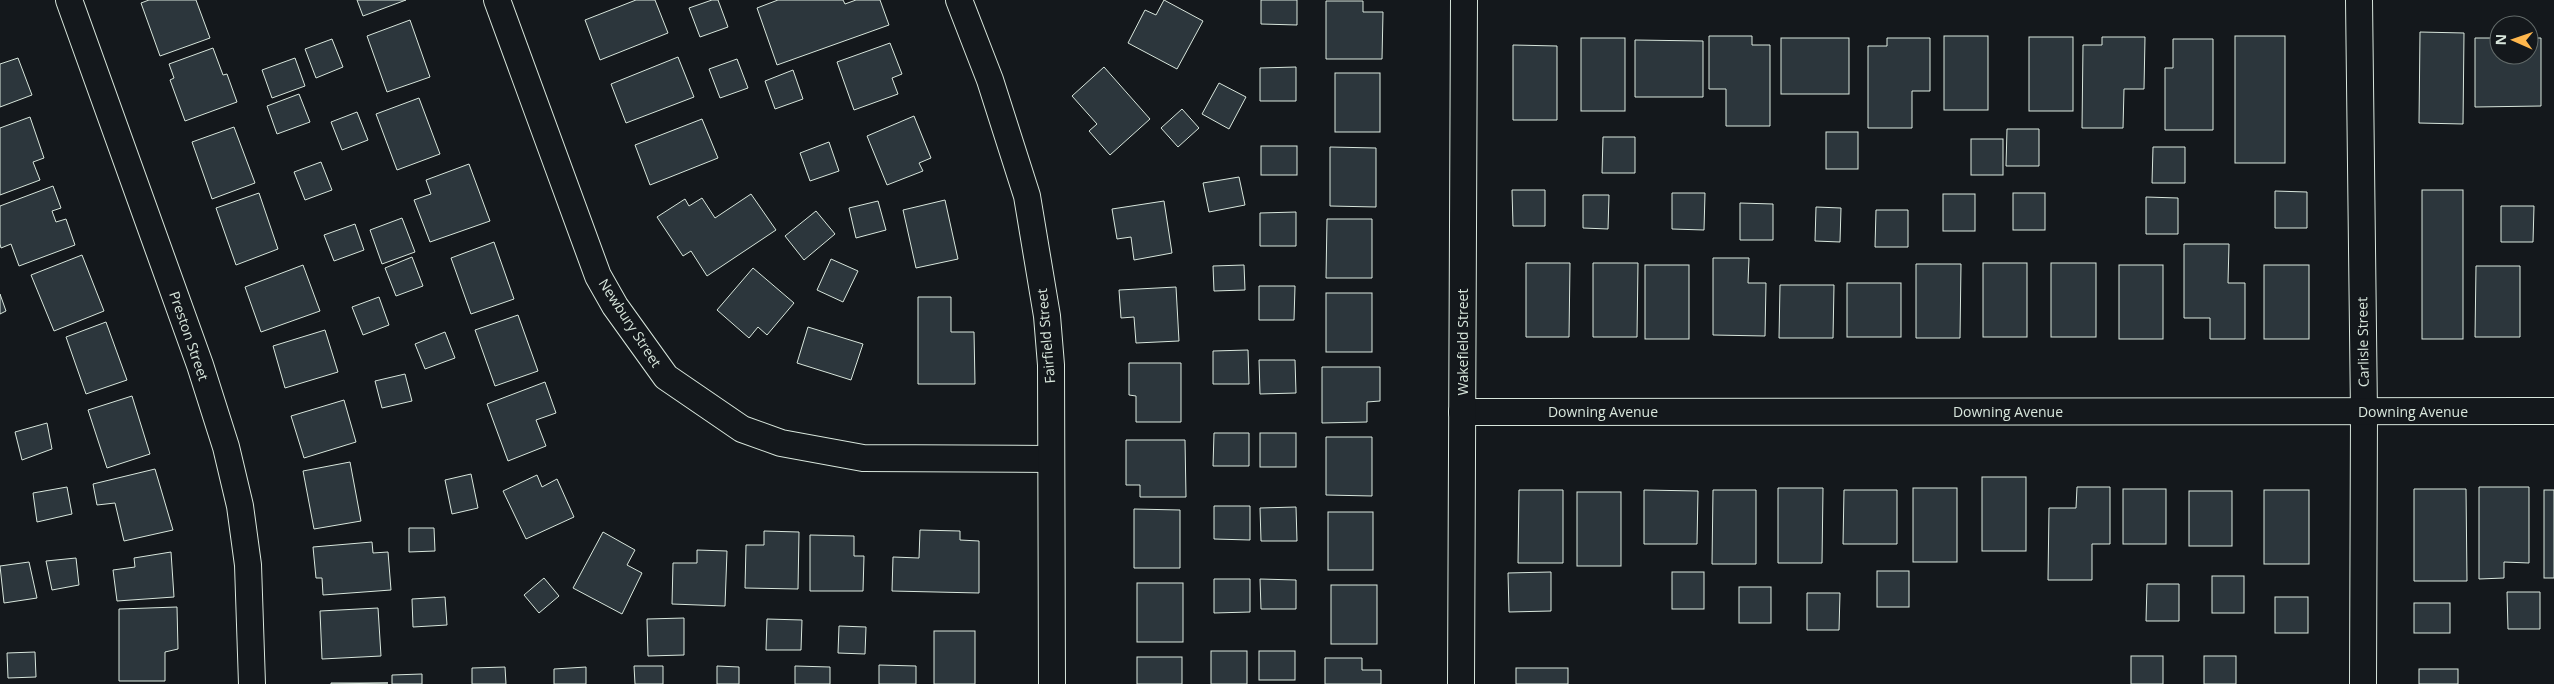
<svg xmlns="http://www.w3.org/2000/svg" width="2554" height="684" font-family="'Open Sans',sans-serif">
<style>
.building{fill:#2c363c;stroke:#d8e6dc}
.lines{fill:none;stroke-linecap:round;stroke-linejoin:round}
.minor-casing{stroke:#d8e6dc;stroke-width:28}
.minor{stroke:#14181c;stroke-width:26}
.labels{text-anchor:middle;stroke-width:4;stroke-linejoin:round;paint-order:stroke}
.street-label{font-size:14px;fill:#d8e6dc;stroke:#14181c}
</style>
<rect width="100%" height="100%" fill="#14181c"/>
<g class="building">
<path d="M149 0H196L210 38 160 56 141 3Z"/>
<path d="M357 0H406L363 16Z"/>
<path d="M636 0H655L668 33 600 60 585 20Z"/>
<path d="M712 0H718L728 27 700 37 689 8Z"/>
<path d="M778 0H843L845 4 856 0H880L889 25 777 65 757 8Z"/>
<path d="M1164 0 1203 21 1177 69 1128 43 1145 10 1156 15Z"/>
<path d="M1261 0H1297V25L1261 24Z"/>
<path d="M1326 1H1363V12H1383L1382 59H1326Z"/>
<path d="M410 20 430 77 387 92 367 36Z"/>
<path d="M2420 32 2464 33 2463 124 2419 123Z"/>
<path d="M1709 36H1752V45H1770V126H1726V89H1709Z"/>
<rect x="1944" y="36" width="44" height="74"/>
<rect x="2235" y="36" width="50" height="127"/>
<rect x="2029" y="37" width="44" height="74"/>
<path d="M2102 37H2145L2144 89H2124L2123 128H2082L2083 45H2102Z"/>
<rect x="1581" y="38" width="44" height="73"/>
<rect x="1781" y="38" width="68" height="56"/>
<path d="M1887 38H1930V91H1912V128H1868V46H1887Z"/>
<path d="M2475 38H2499V55H2529V38H2541V106L2475 107Z"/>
<path d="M332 39 343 67 316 78 305 49Z"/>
<path d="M2173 39H2213V130H2165V68H2173Z"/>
<path d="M1635 40 1703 41V97H1635Z"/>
<path d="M890 43 902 74 892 78 898 94 854 110 837 62Z"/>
<path d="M1513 45 1557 46V120H1513Z"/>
<path d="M213 48 223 75 227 74 237 102 185 121 170 80 174 78 169 64Z"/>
<path d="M678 57 694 97 626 123 611 84Z"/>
<path d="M18 58 32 95 0 107V64Z"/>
<path d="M295 58 305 86 272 98 262 70Z"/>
<path d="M737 59 748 88 720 98 709 69Z"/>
<path d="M1104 67 1150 119 1110 155 1089 131 1097 124 1072 96Z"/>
<path d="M1296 67V101H1260V68Z"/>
<path d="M793 70 803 99 775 109 765 81Z"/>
<rect x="1335" y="73" width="45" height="59"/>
<path d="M1219 83 1246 97 1229 129 1202 114Z"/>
<path d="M299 94 310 122 277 134 267 106Z"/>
<path d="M419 98 440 154 397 170 376 114Z"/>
<path d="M1182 109 1199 128 1178 147 1161 128Z"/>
<path d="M357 112 368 140 342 150 331 122Z"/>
<path d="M914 116 931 158 919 163 923 171 887 185 867 136Z"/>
<path d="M30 117 44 158 33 162 40 180 0 195V128Z"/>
<path d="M702 119 718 158 650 185 635 145Z"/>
<path d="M234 127 255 183 212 199 192 142Z"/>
<path d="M2007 129H2039V166H2006Z"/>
<rect x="1826" y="132" width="32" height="37"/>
<path d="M1603 137H1635V173H1602Z"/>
<rect x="1971" y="139" width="32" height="36"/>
<path d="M829 142 839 171 810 181 800 153Z"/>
<rect x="1261" y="146" width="36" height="29"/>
<path d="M1330 147 1376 148V207L1330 206Z"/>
<path d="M2153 147H2185V183H2152Z"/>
<path d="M321 162 332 190 305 200 294 172Z"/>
<path d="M469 164 490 221 430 242 414 200 431 194 426 180Z"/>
<path d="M1239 177 1245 205 1209 212 1203 183Z"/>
<path d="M53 186 61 208 52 211 56 222 66 219 75 245 19 266 11 244 1 248 0 244V206Z"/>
<path d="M1512 190H1545V226H1513Z"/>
<rect x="2422" y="190" width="41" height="149"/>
<path d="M2275 191 2307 192V228H2275Z"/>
<path d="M259 193 278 249 236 265 216 208Z"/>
<path d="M1672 193H1705L1704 230 1672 229Z"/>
<rect x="2013" y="193" width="32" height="37"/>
<path d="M751 194 776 230 707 276 691 251 683 256 657 217 685 199 689 206 702 198 715 218Z"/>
<rect x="1943" y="194" width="32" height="37"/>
<path d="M1583 195H1609L1608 229 1583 228Z"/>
<path d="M2146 197 2178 198V234H2146Z"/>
<path d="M945 200 958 259 916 268 903 210Z"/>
<path d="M878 201 886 230 856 238 849 208Z"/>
<path d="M1164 201 1172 253 1134 260 1131 237 1117 239 1112 209Z"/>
<path d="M1740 203 1773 204V240H1740Z"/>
<path d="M2501 206H2534L2533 242H2501Z"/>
<path d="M1816 207 1841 208 1840 242 1815 241Z"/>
<path d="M1876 210H1908V247H1875Z"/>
<path d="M816 211 835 234 804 260 785 236Z"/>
<path d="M1296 212V246H1260V213Z"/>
<path d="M402 218 415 252 382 264 370 230Z"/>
<path d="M1327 219H1372V278H1326Z"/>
<path d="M355 224 364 250 334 261 324 235Z"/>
<path d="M494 242 514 299 471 314 451 258Z"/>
<path d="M2184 244H2229L2228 283H2245V339H2210V318H2184Z"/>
<path d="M82 255 104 311 54 331 31 275Z"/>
<path d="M412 257 423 286 396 296 385 268Z"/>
<path d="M1713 258H1749L1748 283H1766L1765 336 1713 335Z"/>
<path d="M831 259 858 271 843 302 817 290Z"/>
<path d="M1526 263H1570L1569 337H1526Z"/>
<path d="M1593 263H1638L1637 337H1593Z"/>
<rect x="1983" y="263" width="44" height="74"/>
<rect x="2051" y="263" width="45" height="74"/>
<path d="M1916 264H1961L1960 338H1916Z"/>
<path d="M303 265 320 311 261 332 245 287Z"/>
<path d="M1244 265 1245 290 1214 291 1213 266Z"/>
<rect x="1645" y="265" width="44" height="74"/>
<rect x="2119" y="265" width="44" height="74"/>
<rect x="2264" y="265" width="45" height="74"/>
<path d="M2476 266H2520V337H2475Z"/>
<path d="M753 268 794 303 767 335 758 327 749 338 717 310Z"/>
<rect x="1847" y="283" width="54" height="54"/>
<path d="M1780 285H1834L1833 338H1779Z"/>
<path d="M1259 286H1295L1294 320H1259Z"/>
<path d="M1176 287 1179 341 1136 343 1134 317 1121 318 1119 290Z"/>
<rect x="1326" y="293" width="46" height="59"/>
<path d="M0 294 6 311 0 314Z"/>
<path d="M379 297 389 325 363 335 352 307Z"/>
<path d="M918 297H951V332H974L975 384H918Z"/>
<path d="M518 315 538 371 495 386 475 330Z"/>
<path d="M106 322 127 380 86 394 66 337Z"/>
<path d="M808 327 863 344 851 380 797 363Z"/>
<path d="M325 330 338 372 285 388 273 346Z"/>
<path d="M445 332 455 358 425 369 415 344Z"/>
<path d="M1248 350 1249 384H1213V351Z"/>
<path d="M1259 360H1295L1296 393 1260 394Z"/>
<path d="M1129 363H1181V422H1136V396L1129 395Z"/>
<path d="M1322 367H1380V401L1367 402V422L1322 423Z"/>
<path d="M405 374 412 401 382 408 375 381Z"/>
<path d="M545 382 556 413 536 420 546 446 508 461 487 404Z"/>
<path d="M132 396 150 454 107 468 88 410Z"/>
<path d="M344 400 356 442 304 458 291 416Z"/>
<path d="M47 423 52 449 22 460 15 432Z"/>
<path d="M1214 433H1249V466H1213Z"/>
<rect x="1260" y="433" width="36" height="34"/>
<path d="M1326 437H1372V496L1326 495Z"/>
<path d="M1126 440H1185L1186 497H1140V485H1126Z"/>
<path d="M350 462 361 521 314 529 303 471Z"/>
<path d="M155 469 173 530 124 541 115 503 97 505 93 484Z"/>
<path d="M471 474 478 508 452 514 445 480Z"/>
<path d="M537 475 542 487 557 479 574 517 526 539 503 491Z"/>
<rect x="1982" y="477" width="44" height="74"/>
<path d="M67 487 72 514 37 522 33 493Z"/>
<path d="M2077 487H2110V544H2092V580H2048L2049 508H2076Z"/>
<path d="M2479 487H2529V563L2504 562V578L2479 579Z"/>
<path d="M1778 488H1823L1822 563H1778Z"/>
<rect x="1913" y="488" width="44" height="74"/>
<rect x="2123" y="489" width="43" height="55"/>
<path d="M2414 489H2466L2467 581H2414Z"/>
<path d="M1519 490H1563V563H1518Z"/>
<path d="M1644 490 1698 491 1697 544H1644Z"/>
<path d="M1713 490H1756V564H1712Z"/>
<path d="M1844 490H1897V544H1843Z"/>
<rect x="2264" y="490" width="45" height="74"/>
<rect x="2544" y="490" width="10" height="88"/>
<rect x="2189" y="491" width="43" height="55"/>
<rect x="1577" y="492" width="44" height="74"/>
<path d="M1214 506H1250V540L1214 539Z"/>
<path d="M1296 507 1297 541H1261L1260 508Z"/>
<path d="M1134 509 1180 510V568H1134Z"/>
<rect x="1328" y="512" width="45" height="58"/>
<path d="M409 528H434L435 551 409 552Z"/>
<path d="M920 530 960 531V540L979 541V593L892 591 893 557 919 558Z"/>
<path d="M764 531 799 532 798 589 745 588 746 545H764Z"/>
<path d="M603 532 635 550 627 565 642 573 622 614 573 588Z"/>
<path d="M810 535 854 536V556H864L863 591H810Z"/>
<path d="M372 542 373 553 388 552 391 590 323 595 322 578H316L313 547Z"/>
<path d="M697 550 727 551 725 606 672 604 673 563H697Z"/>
<path d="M171 552 174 597 117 601 113 570 135 567 134 558Z"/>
<path d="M76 558 79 585 52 590 46 561Z"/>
<path d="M29 562 37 598 4 603 0 566Z"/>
<rect x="1877" y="571" width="32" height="36"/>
<path d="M1551 572V611L1509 612 1508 573Z"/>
<rect x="1672" y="572" width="32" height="37"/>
<rect x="2212" y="576" width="32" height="37"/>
<path d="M544 578 559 596 539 613 524 595Z"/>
<path d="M1214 579H1250V612L1214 613Z"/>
<path d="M1260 579 1296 580V609H1261Z"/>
<rect x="1137" y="583" width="46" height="59"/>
<path d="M2147 584H2179V621H2146Z"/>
<rect x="1331" y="585" width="46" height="59"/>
<rect x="1739" y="587" width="32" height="36"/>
<path d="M2507 592H2540V629H2508Z"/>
<path d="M1807 593H1840L1839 630H1807Z"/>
<path d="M445 597 447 625 413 627 412 599Z"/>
<rect x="2275" y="597" width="33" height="36"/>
<rect x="2414" y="603" width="36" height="30"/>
<path d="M177 607 178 649 165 652V681H119V609Z"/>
<path d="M378 608 381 656 322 659 320 611Z"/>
<path d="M684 618V655L648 656 647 619Z"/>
<path d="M767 619 802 620 801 650H766Z"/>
<path d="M839 626 866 627 865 654 838 653Z"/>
<rect x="934" y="631" width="41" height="53"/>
<rect x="1211" y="651" width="36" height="33"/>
<rect x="1259" y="651" width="36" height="29"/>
<path d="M35 652 36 677 8 678 7 653Z"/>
<rect x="2131" y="656" width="32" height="28"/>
<rect x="2204" y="656" width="32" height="28"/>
<rect x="1137" y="657" width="45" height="27"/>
<path d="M1325 658H1362V670H1381V684H1325Z"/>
<path d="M879 665 916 666V684H879Z"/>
<path d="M634 666H663V684H635Z"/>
<path d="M717 666 739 667V684H717Z"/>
<path d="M795 666 830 667V684H795Z"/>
<path d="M505 667 506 684H472V668Z"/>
<path d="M586 667V684H554V669Z"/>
<rect x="1516" y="668" width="52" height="16"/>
<rect x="2419" y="669" width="39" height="15"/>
<path d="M422 674V684H392V675Z"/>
<path d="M331 683H388L331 684Z"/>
</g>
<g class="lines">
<defs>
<g id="minor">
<path d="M69 0 200 365 226 447 240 506 248 565 252 684"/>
<path d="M497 0 598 276 615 306 666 377 742 429 781 443 863 458 1051 459"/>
<path d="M959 0 990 80 1027 196 1047 316 1051 365 1052 684"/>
<path d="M2359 0 2364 413 2363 684"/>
<path d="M1462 412 2554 411"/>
<path d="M1461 684 1464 0"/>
</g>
</defs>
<use href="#minor" class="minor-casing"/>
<use href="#minor" class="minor"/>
</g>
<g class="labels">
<g class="street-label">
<text transform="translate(630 323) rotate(57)" y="5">Newbury Street</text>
<text transform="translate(189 336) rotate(71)" y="5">Preston Street</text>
<text transform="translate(1046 336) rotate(-95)" y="5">Fairfield Street</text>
<text transform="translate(1463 342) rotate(-90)" y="5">Wakefield Street</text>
<text transform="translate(2363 342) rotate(-91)" y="5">Carlisle Street</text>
<text x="1603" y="417">Downing Avenue</text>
<text x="2008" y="417">Downing Avenue</text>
<text x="2413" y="417">Downing Avenue</text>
</g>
</g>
<g transform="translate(2514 40) rotate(272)"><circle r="24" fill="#14181c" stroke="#626a69"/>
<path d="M0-4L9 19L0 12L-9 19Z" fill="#ffb74d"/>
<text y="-8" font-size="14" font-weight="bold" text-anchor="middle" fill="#d8e6dc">N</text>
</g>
</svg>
